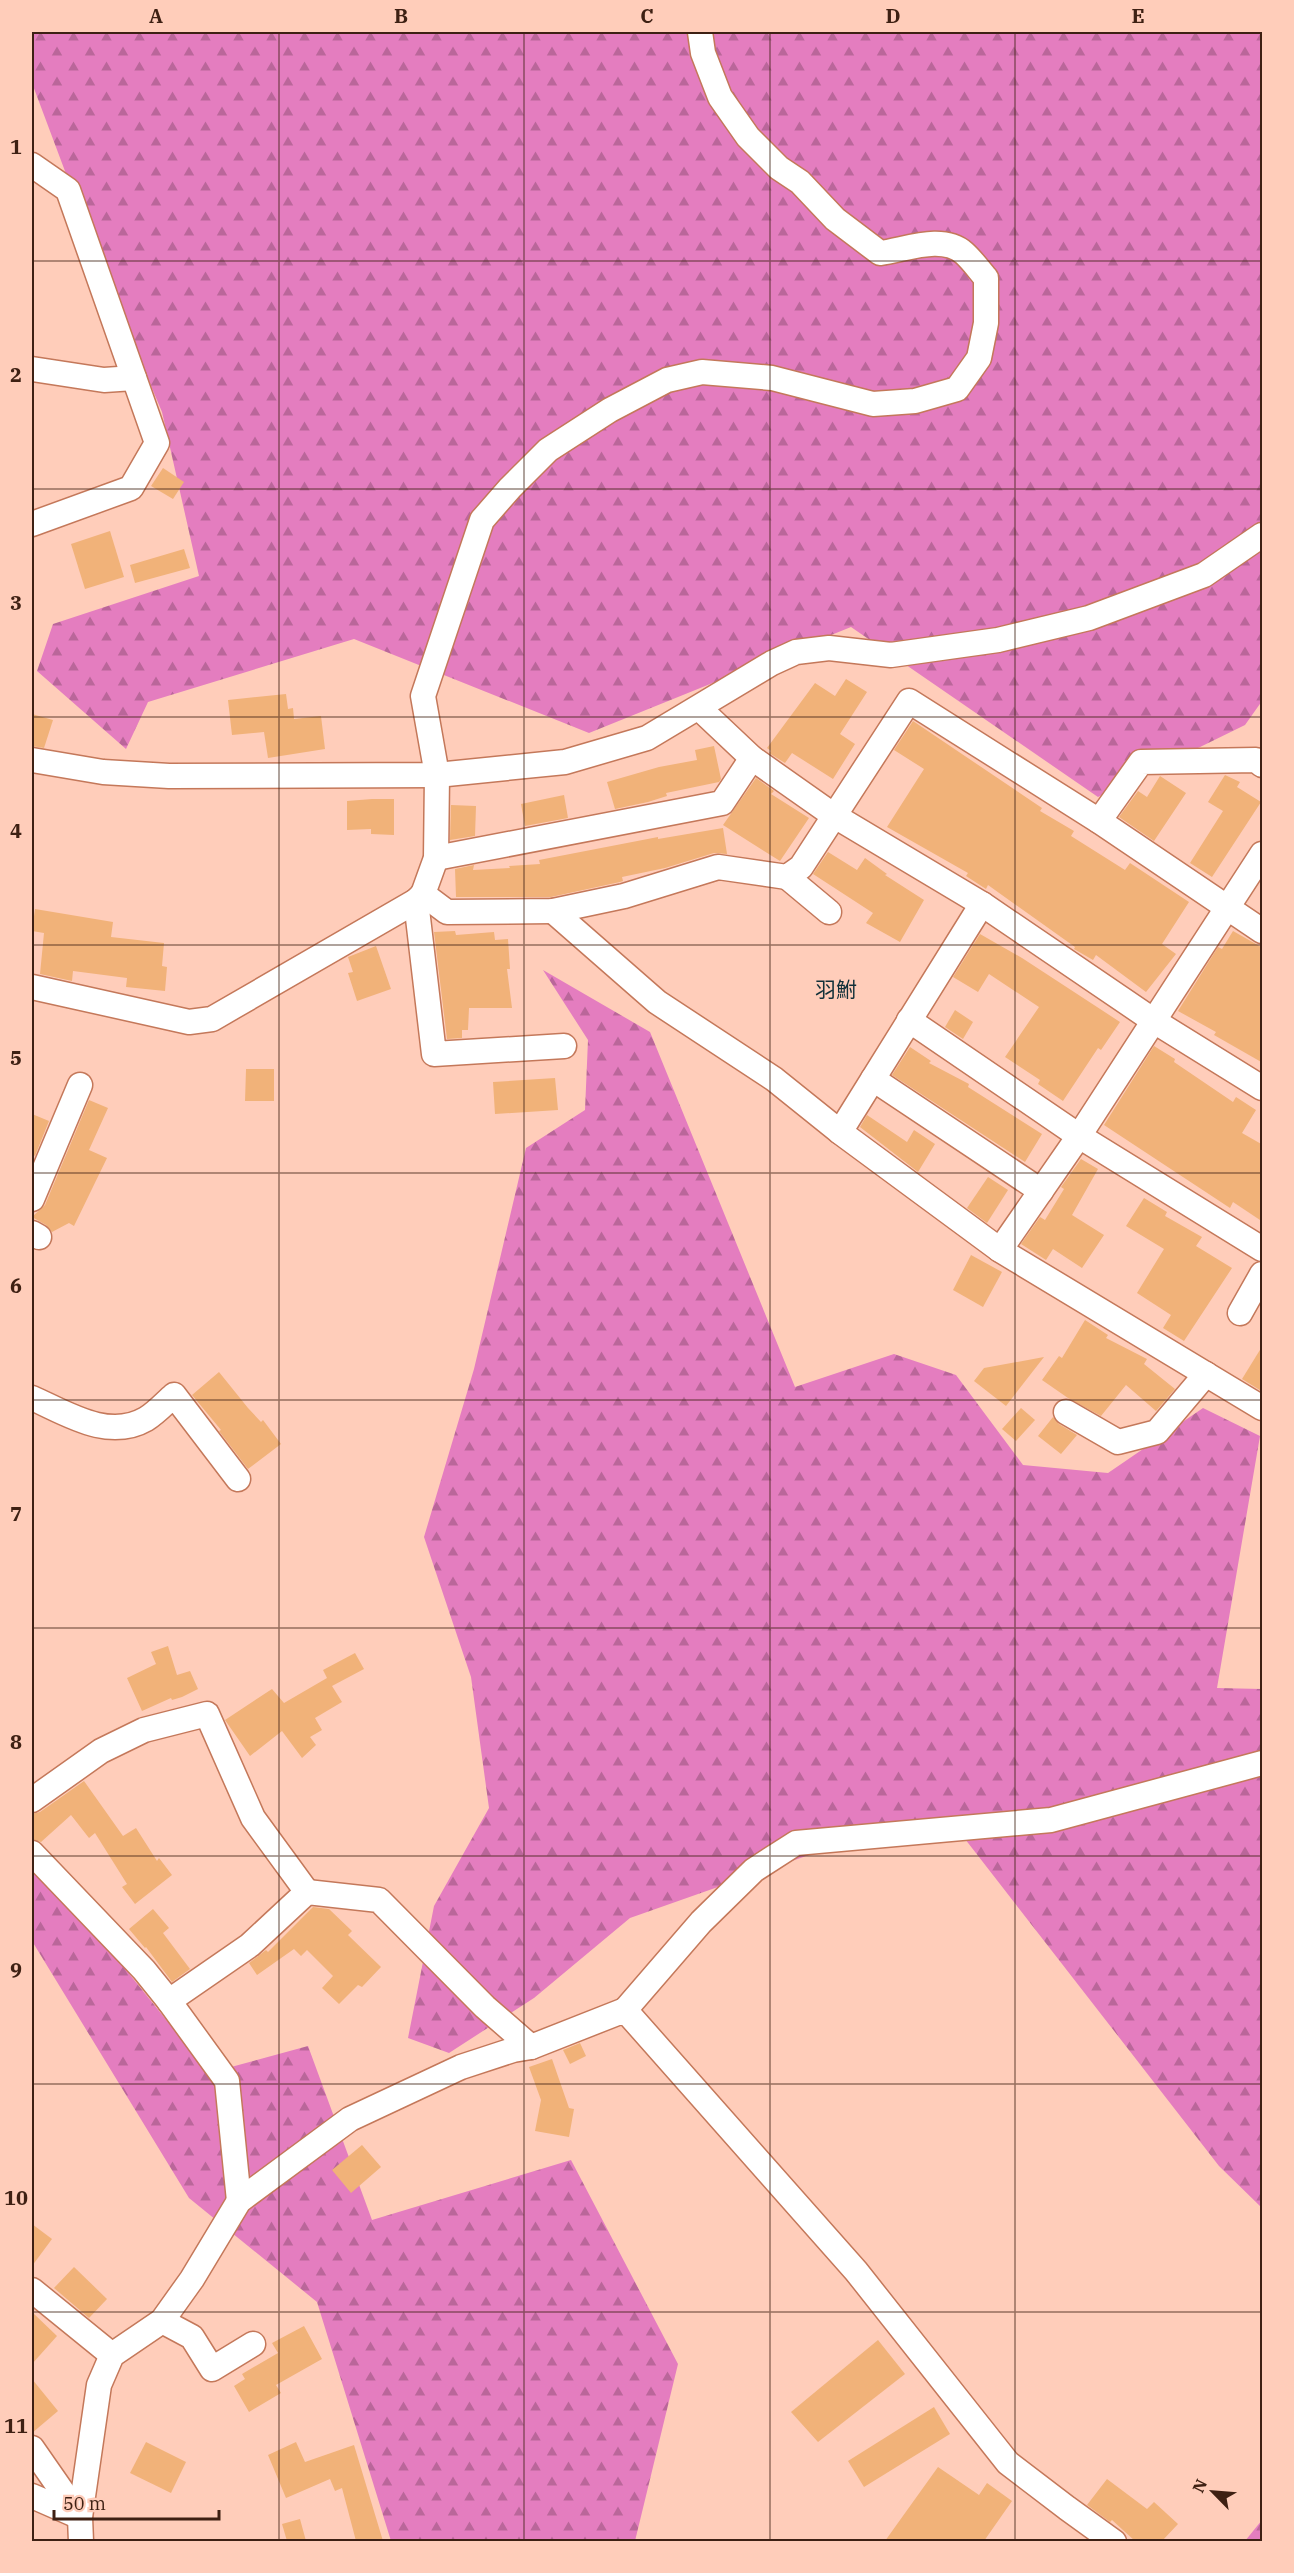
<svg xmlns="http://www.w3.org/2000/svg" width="1294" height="2573" font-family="'IBM Plex Serif','Noto Sans JP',serif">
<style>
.forest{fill:url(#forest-firs)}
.building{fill:#f1b279}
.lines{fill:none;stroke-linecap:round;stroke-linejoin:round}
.minor-casing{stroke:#c4785a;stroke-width:27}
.minor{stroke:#fff;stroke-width:24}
.grid{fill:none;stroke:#3e2013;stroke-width:1.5;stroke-opacity:0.55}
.labels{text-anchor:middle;stroke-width:4.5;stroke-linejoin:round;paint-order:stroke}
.quarter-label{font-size:21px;fill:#113039;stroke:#ffcdba}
.neatline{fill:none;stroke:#3e2013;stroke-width:2}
.grid-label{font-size:20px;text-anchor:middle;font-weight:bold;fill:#3e2013}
</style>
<defs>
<pattern id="forest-firs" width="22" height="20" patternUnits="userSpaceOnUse" patternTransform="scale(1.5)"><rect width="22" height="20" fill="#e47dbf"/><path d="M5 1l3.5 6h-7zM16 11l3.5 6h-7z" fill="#ba669a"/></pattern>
</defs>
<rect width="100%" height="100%" fill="#ffcdba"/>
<g class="forest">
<path d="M32 32H1262V701L1245 725 1098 797 851 627 589 733 354 639 148 702 126 749 37 671 53 624 199 576 162 412 102 270 32 83Z"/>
<path d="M543 970 650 1032 795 1387 894 1354 956 1375 1023 1465 1108 1473 1203 1408 1260 1436 1217 1688 1262 1689V2208L1219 2166 965 1839 897 1824 630 1918 534 1998 449 2053 408 2038 434 1906 489 1808 471 1677 424 1537 474 1369 526 1148 585 1110 588 1040Z"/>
<path d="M32 1853 209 2073 308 2046 372 2220 571 2160 678 2364 635 2541H391L317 2302 189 2198 32 1941Z"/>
<path d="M1262 2520V2541H1245Z"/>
</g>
<g class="building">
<path d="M163 468 184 482 173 499 151 486Z"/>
<path d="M110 531 124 577 85 589 71 544Z"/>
<path d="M184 549 190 568 135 583 130 565Z"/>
<path d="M846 679 867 692 840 734 855 744 833 779 792 753 785 763 769 753 771 751 767 748 815 683 835 696Z"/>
<path d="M286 694 288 709 293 708 294 719 321 716 325 749 268 758 264 732 232 735 228 700Z"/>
<path d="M32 714 53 720 44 748 32 746Z"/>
<path d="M913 721 1042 808 1040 811 1074 831 1071 836 1125 870 1130 863 1189 902 1162 944 1176 954 1146 992 1096 955 1093 960 1074 949 1075 947 988 885 986 889 966 876 968 873 887 827 924 769 894 750Z"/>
<path d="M714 746 721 779 719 782 666 793 667 796 648 802 615 809 607 782 659 767 697 760 695 750Z"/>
<path d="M1225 775 1240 782 1237 787 1261 802 1212 877 1190 863 1223 811 1208 802Z"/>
<path d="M1160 776 1186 793 1154 841 1119 817 1138 791 1147 797Z"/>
<path d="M756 778 774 791 771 794 809 818 780 861 723 825Z"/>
<path d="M564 795 568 818 525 826 521 804Z"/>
<path d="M372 799H394V835L371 834V829L347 830V801Z"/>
<path d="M451 805 476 806 475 836 450 840Z"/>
<path d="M723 828 727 854 714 853 665 868 622 877 623 881 620 882 551 897H456L455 869 474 865 473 870 510 868 509 866 540 864 539 860 658 837V839Z"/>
<path d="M828 852 857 870 865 858 887 874 885 875 924 900 900 942 866 923 873 913 813 874Z"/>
<path d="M35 909 113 922 111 937 164 943 162 966 167 967 165 991 126 987 127 978 73 971 72 981 40 974 44 933 32 931Z"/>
<path d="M455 931 456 935 494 932 495 940 508 939 510 969H507L512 1008H469L468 1030H462V1038L447 1039 434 932Z"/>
<path d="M1233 931 1263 948V1063L1214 1035 1216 1032 1178 1011 1218 947 1222 949Z"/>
<path d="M980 934 1022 958 1120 1022 1101 1050 1098 1048 1063 1101 1038 1084 1040 1080 1005 1057 1039 1007 989 974 978 992 953 977Z"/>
<path d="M376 946 391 989 357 1001 348 973 353 972 348 957Z"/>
<path d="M955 1010 973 1022 963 1039 945 1027Z"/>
<path d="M1154 1046 1175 1059 1174 1062 1233 1102 1236 1097 1256 1110 1242 1133 1263 1145V1222L1233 1202 1230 1208 1104 1125Z"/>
<path d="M910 1047 931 1061 929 1063 969 1084 968 1087 1042 1134 1025 1162 892 1075Z"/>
<path d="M246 1069H274V1101H245Z"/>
<path d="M555 1078 558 1110 495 1114 493 1082Z"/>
<path d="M89 1100 108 1108 89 1150 107 1158 74 1226 69 1223 52 1232 46 1225 32 1217 45 1205Z"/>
<path d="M32 1114 49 1121 35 1156 32 1154Z"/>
<path d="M867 1115 907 1142 914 1130 935 1144 918 1172 860 1127Z"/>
<path d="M1081 1159 1098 1169 1072 1215 1104 1235 1082 1268 1053 1249 1046 1260 1021 1244 1040 1217 1045 1220 1064 1189 1061 1187Z"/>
<path d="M988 1177 1008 1190 987 1223 967 1208Z"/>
<path d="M1144 1198 1167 1212 1165 1216 1202 1237 1196 1246 1232 1268 1184 1341 1163 1328 1171 1315 1137 1293 1164 1249 1126 1226Z"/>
<path d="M971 1255 1002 1272 983 1307 953 1290Z"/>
<path d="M1085 1320 1108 1335 1106 1338 1147 1359 1144 1364 1175 1389 1156 1411 1126 1385 1101 1416 1068 1398 1042 1380 1059 1356 1062 1358Z"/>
<path d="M1263 1345V1392L1242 1379Z"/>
<path d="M1044 1357 1006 1406 974 1381 984 1368Z"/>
<path d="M219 1372 248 1408 261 1422 263 1420 281 1444 248 1469 219 1431 221 1430 192 1395Z"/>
<path d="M1021 1408 1035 1420 1016 1441 1002 1429Z"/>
<path d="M1053 1417 1059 1424 1077 1435 1061 1454 1038 1436Z"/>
<path d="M168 1646 177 1675 190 1671 198 1689 182 1697 172 1700 171 1698 142 1711 127 1678 156 1664 151 1652Z"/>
<path d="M355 1653 364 1669 332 1686 342 1702 315 1718 322 1730 310 1737 316 1745 302 1758 282 1731 250 1756 225 1720 272 1689 284 1703 327 1678 323 1670Z"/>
<path d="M84 1781 123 1836 136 1828 157 1861 159 1858 172 1875 135 1904 122 1887 127 1884 95 1833 89 1838 71 1815 41 1842 32 1839V1814L40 1812Z"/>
<path d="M313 1907 329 1909 352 1931 348 1935 381 1967 362 1987 358 1985 339 2004 322 1988 333 1976 307 1950 301 1956 294 1949 257 1975 249 1963 266 1950 268 1952Z"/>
<path d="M153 1909 169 1928 163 1933 190 1969 172 1982 146 1947 145 1948 129 1929Z"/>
<path d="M580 2043 586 2056 570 2064 563 2050Z"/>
<path d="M552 2059 569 2108 574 2109 569 2137 535 2131 541 2100 529 2067Z"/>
<path d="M362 2145 381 2167 351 2193 332 2170Z"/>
<path d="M32 2224 52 2239 32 2266Z"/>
<path d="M74 2267 107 2299 89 2318 54 2288Z"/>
<path d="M32 2312 57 2336 32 2364Z"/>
<path d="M304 2326 322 2359 276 2385 281 2393 249 2412 234 2386 245 2379 242 2374 278 2353 272 2343Z"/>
<path d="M878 2340 905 2374 818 2442 791 2412Z"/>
<path d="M32 2379 58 2411 32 2433Z"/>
<path d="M934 2407 950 2434 864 2487 848 2461Z"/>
<path d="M146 2442 186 2462 171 2493 130 2473Z"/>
<path d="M296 2442 305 2462 354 2445 383 2541H356L342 2488 335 2491 330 2479 286 2498 268 2455Z"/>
<path d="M938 2467 979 2495 987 2483 1012 2501 984 2541H885Z"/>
<path d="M1107 2479 1147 2509 1154 2502 1178 2524 1162 2541H1135L1112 2520 1110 2522 1087 2505Z"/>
<path d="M300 2519 306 2541H287L282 2524Z"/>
</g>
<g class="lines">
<defs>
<g id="minor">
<path d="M700 32 703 53 720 97 748 137 779 168 800 182 835 219 880 253C905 250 942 234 964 253 972 260 979 270 986 278V323L979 358 957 389 915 401 873 404 772 378 702 372 667 380 610 410 548 450 510 488 482 520 423 696 437 775 436 858 423 894 447 912 553 911 624 896 718 867 787 877 801 867 909 701 1099 821 1262 931"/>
<path d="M32 165 68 190 157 443 131 488 32 524"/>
<path d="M32 369 104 380 134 378"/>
<path d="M699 708 752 758 833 815 982 904 1154 1021 1262 1088"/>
<path d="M32 760 103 772 169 776 437 775 565 762 647 738 772 663 796 652 829 648 891 655 998 640 1089 618 1204 575 1262 535"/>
<path d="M1099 821 1141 762 1256 760 1262 765"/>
<path d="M436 858 722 803 752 758"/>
<path d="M787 877 829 912"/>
<path d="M416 901 434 1054 564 1046"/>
<path d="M982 904 840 1132 1000 1250 1262 1408"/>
<path d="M553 911 657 1002 774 1079 840 1132"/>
<path d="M32 987 189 1022 212 1019 416 901 423 894"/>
<path d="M909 1020 1079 1136 1262 1249"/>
<path d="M873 1079 1041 1191"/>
<path d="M32 1199 80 1085"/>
<path d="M32 1233 39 1237"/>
<path d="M1000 1250 1079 1136 1262 854"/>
<path d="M1240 1313 1262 1274"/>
<path d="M32 1398C66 1413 108 1441 146 1419 156 1413 165 1403 174 1395L238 1479"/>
<path d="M1066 1412 1118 1442 1157 1432 1206 1374"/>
<path d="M32 1800 101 1751 144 1730 207 1714 253 1818 307 1892"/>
<path d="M32 1853 144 1970 169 2001 250 1945 307 1892 379 1900 485 2007 531 2047"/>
<path d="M169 2001 227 2081 239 2201"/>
<path d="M625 2010 701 1922 754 1870 796 1843 1051 1820 1262 1763"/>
<path d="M32 2290 112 2355"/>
<path d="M162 2321 192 2337 212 2369 253 2344"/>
<path d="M32 2448 80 2517 32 2496"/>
<path d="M81 2542 80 2517 99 2385 112 2355 162 2321 192 2279 239 2201 350 2119 461 2067 513 2050 531 2047 625 2010 856 2271 1008 2463 1067 2508 1114 2542"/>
</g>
</defs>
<use href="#minor" class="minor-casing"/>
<use href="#minor" class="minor"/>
</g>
<path class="grid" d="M279 32V2542M524 32V2542M770 32V2542M1015 32V2542M32 261H1262M32 489H1262M32 717H1262M32 945H1262M32 1173H1262M32 1400H1262M32 1628H1262M32 1856H1262M32 2084H1262M32 2312H1262"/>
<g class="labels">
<g class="quarter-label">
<text x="836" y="997">羽鮒</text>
</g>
</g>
<rect width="1294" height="2573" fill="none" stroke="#ffcdba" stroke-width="66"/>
<g transform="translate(1213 2492) rotate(295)" stroke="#ffcdba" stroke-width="4.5" paint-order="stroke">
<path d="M0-4.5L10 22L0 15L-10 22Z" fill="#3e2013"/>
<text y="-9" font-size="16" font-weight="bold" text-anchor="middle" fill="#3e2013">N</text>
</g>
<path d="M54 2510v9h165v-9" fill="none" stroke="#3e2013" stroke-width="3"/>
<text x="63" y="2510" font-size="18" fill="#3e2013" stroke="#ffcdba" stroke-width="4.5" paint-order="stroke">50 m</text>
<rect x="33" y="33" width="1228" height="2507" class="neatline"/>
<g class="grid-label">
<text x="156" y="23">A</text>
<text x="401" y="23">B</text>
<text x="647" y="23">C</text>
<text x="893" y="23">D</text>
<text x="1138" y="23">E</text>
<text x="16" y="154">1</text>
<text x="16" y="382">2</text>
<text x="16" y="610">3</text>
<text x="16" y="838">4</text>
<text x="16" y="1065">5</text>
<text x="16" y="1293">6</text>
<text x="16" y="1521">7</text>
<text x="16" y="1749">8</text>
<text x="16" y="1977">9</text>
<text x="16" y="2205">10</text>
<text x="16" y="2433">11</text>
</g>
</svg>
